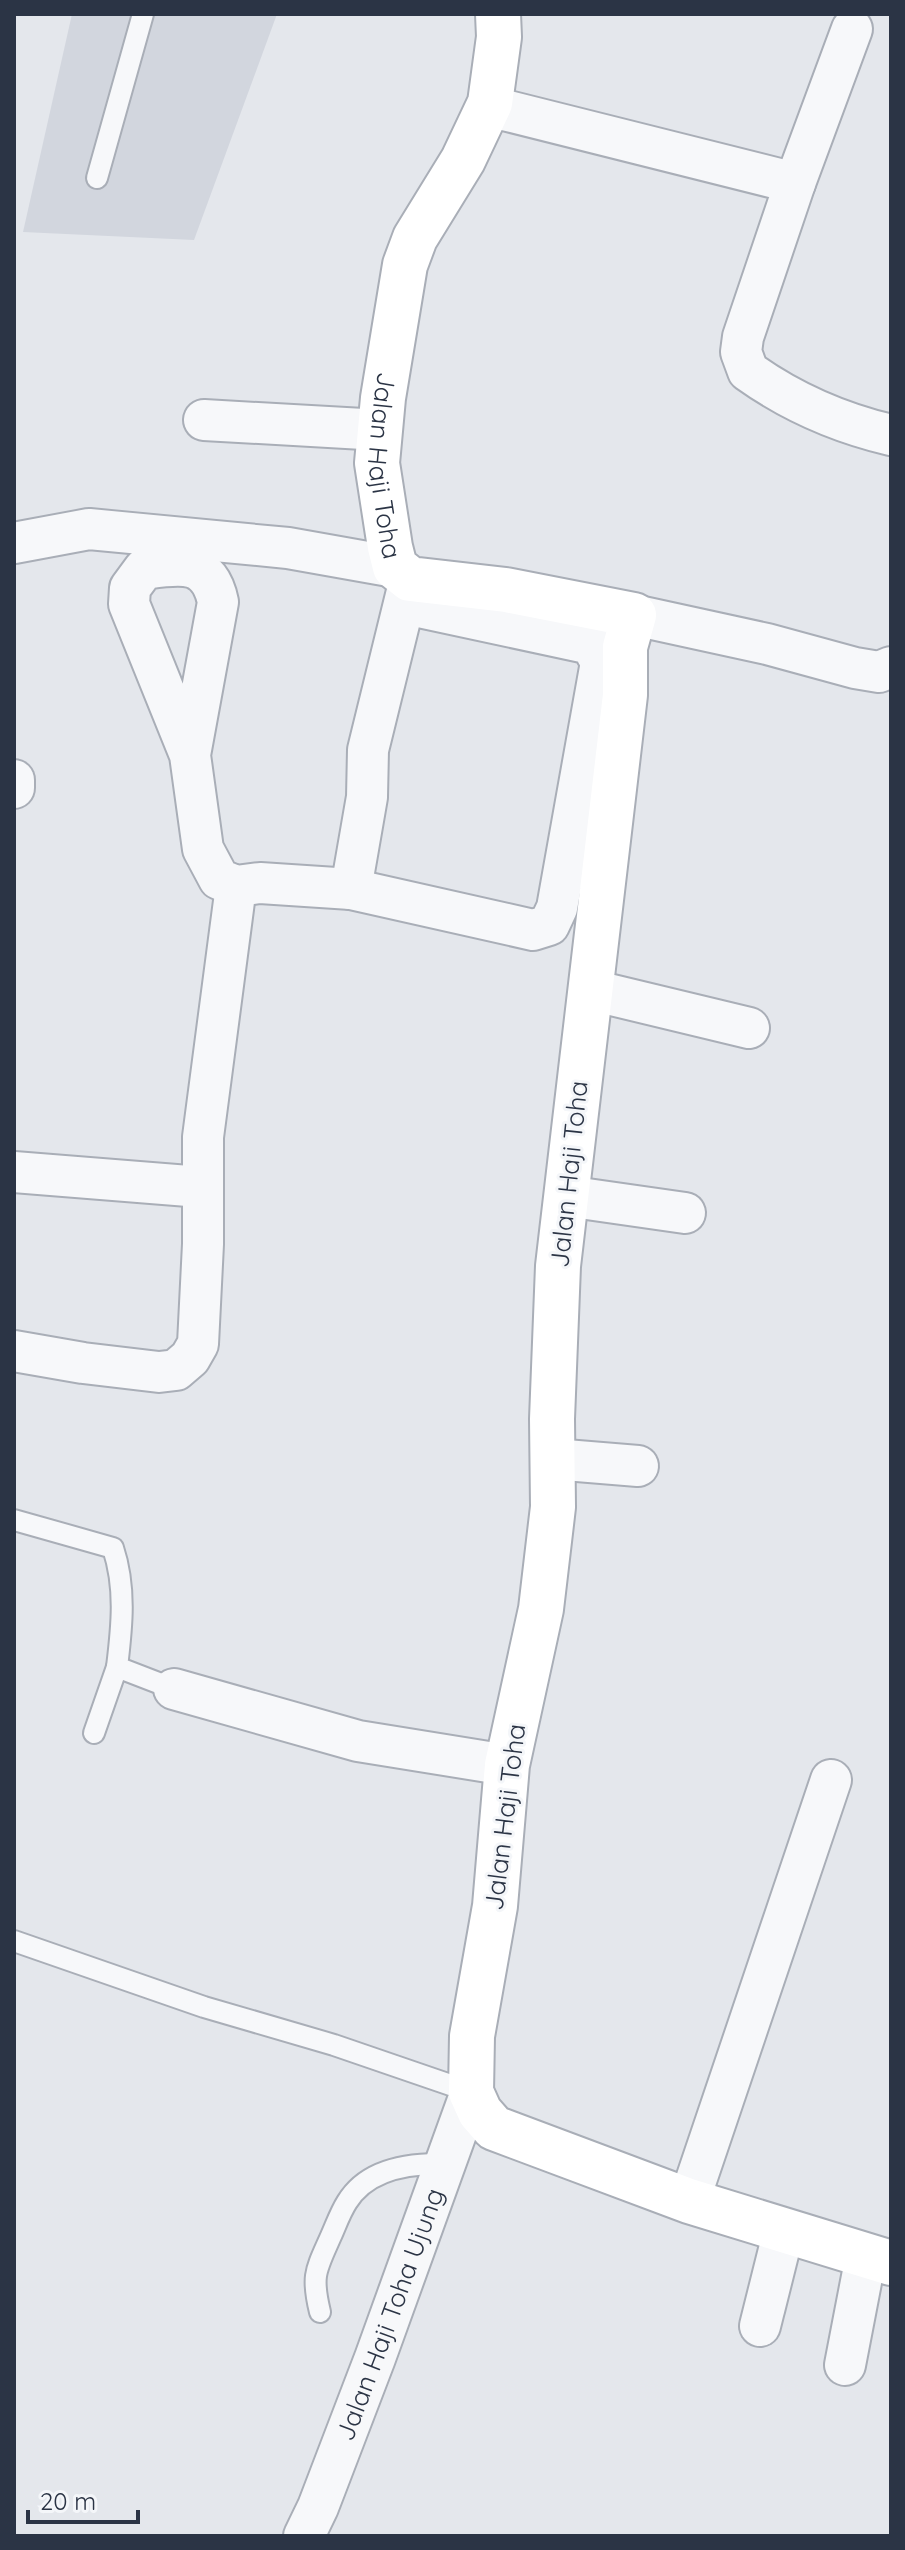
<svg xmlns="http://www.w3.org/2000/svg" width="905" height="2550" font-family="Quicksand,sans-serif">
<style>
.built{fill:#d2d6de}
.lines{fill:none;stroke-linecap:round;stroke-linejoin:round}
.lane-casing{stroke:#a9aeb7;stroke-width:24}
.street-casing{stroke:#a9aeb7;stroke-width:44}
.secondary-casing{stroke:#a9aeb7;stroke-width:48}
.lane{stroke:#f7f8fa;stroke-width:20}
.street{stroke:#f7f8fa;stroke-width:40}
.secondary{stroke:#fff;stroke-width:44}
.labels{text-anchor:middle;stroke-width:6;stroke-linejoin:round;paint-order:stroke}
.street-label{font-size:26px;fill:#2b3445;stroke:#f4f6f9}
</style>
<rect width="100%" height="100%" fill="#e4e7ec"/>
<path class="built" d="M72 14H277L194 240 23 232Z"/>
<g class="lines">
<defs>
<g id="lane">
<path d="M97 178 143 14"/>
<path d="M14 1520 113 1548C126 1587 122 1626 117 1667L174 1689"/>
<path d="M94 1733 117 1667"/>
<path d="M14 1941 204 2007 334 2045 471 2092"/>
<path d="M320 2312C311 2275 316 2270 331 2236 336 2225 340 2213 347 2202 367 2169 410 2163 445 2164"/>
</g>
<g id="street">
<path d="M490 103 504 110 795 183 743 337 741 352 748 371C790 401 840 423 891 435"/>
<path d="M795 183 852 29"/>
<path d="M204 420 381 430"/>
<path d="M14 543 89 529 288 548 395 567"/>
<path d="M634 615 767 644 855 668 879 672 891 667"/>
<path d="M190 755 218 602C209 558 180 564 144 569L130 588 129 604 190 755 203 849 219 879 236 886 260 883 351 889 533 930 549 925 557 908 601 662 591 644 405 604"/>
<path d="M14 780V788"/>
<path d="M351 889 367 797 368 750 410 579"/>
<path d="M591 990 749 1028"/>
<path d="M14 1172 201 1187"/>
<path d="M566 1196 685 1213"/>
<path d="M14 1351 83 1363 159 1372 176 1370 190 1358 198 1344 203 1244V1137L236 886"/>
<path d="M553 1459 638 1466"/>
<path d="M174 1689 358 1741 507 1765"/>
<path d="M689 2201 831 1780"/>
<path d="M760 2326 784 2230"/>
<path d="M845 2365 866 2256"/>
<path id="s1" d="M304 2536 318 2507 375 2358 471 2092"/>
</g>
<g id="secondary">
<path id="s2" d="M498 14 499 37 490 103 463 160 415 238 405 265 383 398 377 463 390 547 395 567 410 579 506 590 634 615 625 647V695L558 1266 552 1419 553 1507 541 1609 507 1765 495 1906 472 2036 471 2092 480 2112 494 2128 689 2201 891 2263"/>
</g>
</defs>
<use href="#lane" class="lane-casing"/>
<use href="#street" class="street-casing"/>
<use href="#secondary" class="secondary-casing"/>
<use href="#lane" class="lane"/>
<use href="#street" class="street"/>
<use href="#secondary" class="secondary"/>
</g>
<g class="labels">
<g class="street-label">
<text dy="9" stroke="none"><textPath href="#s2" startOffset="476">Jalan Haji Toha</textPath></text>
<text transform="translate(569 1174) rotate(-84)" y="9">Jalan Haji Toha</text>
<text transform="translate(505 1817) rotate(-83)" y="9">Jalan Haji Toha</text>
<text dy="9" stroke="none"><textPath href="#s1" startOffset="238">Jalan Haji Toha Ujung</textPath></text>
</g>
</g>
<rect width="905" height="2550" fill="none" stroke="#2b3445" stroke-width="32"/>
<path d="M28 2510v12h110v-12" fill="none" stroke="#2b3445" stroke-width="4"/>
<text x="40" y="2510" font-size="24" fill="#2b3445" stroke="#f4f6f9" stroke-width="6" paint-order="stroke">20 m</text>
</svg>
